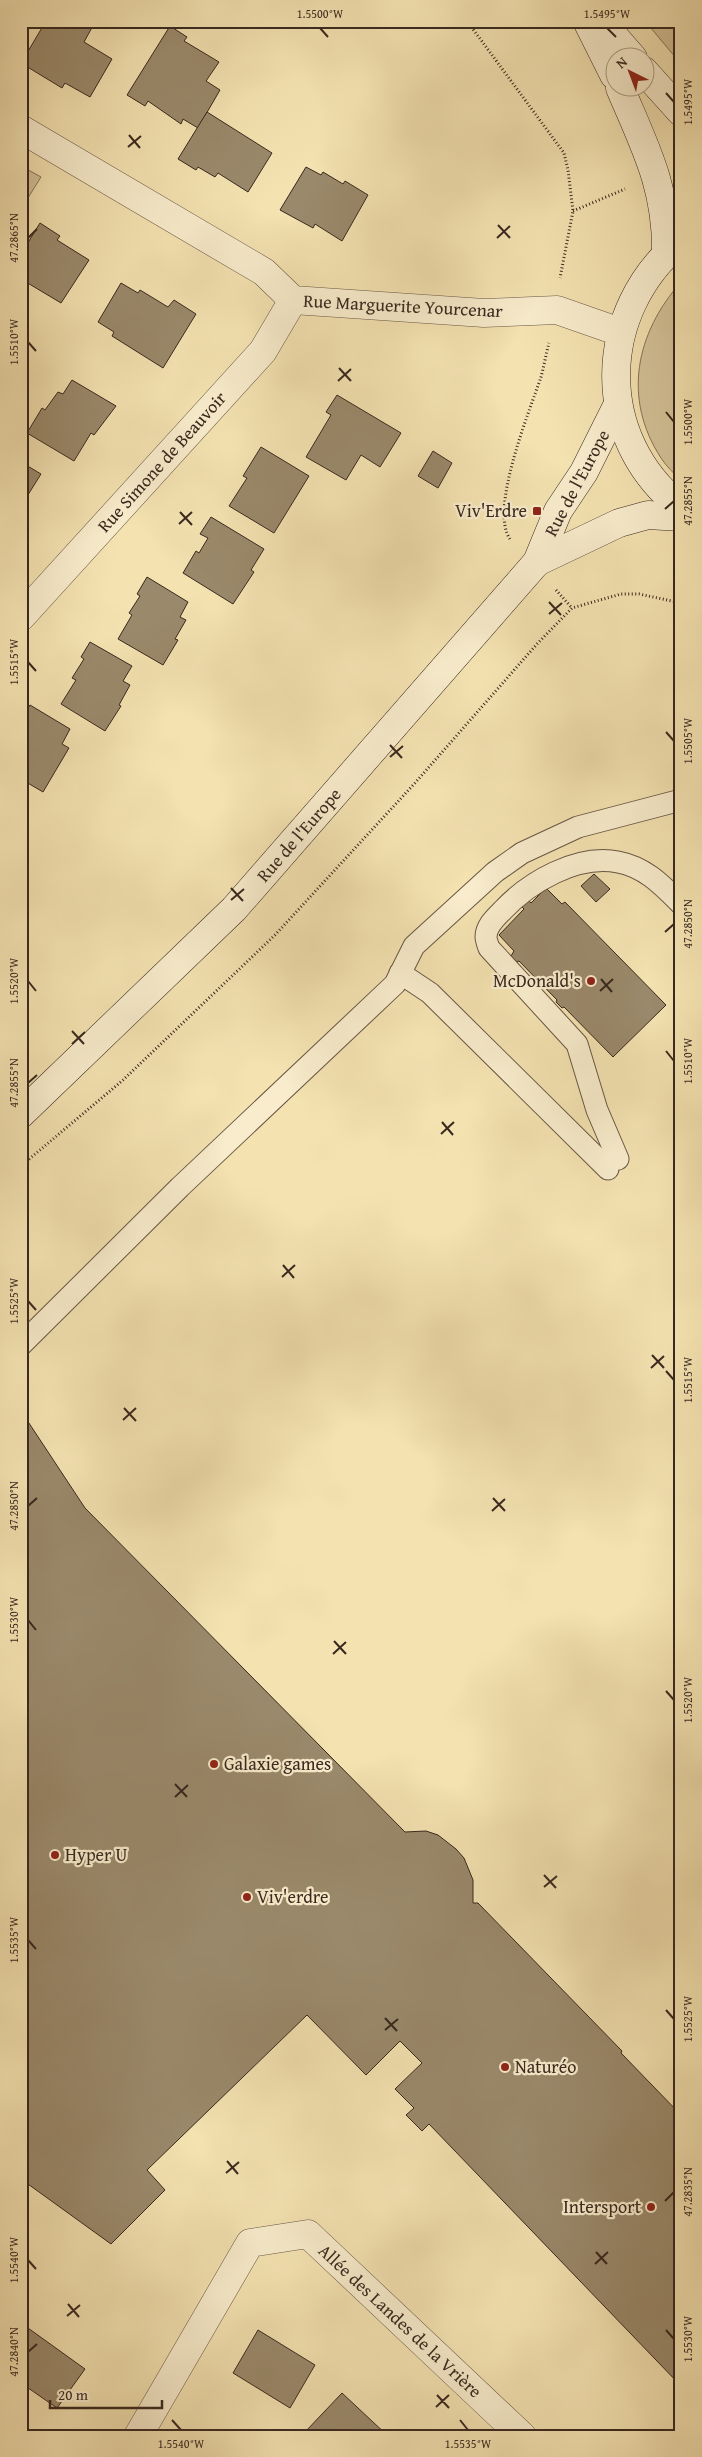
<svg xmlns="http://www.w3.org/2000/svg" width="702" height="2457" font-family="'Gentium Book Plus',serif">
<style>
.green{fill:#d4c298;stroke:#86755c}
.building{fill:#9a896b;stroke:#39281f}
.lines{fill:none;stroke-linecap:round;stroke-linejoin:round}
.lane-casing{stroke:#685644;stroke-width:23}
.street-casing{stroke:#685644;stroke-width:29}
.secondary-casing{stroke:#39281f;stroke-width:29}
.path{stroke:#39281f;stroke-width:3;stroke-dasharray:1 2.5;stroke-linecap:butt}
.lane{stroke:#f8eccc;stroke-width:21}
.street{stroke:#f8eccc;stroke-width:28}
.secondary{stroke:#f8eccc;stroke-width:28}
.ticks{fill:none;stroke:#39281f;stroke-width:2}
.poi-dot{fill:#8f2418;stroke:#f8eccc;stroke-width:2}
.labels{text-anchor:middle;stroke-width:4.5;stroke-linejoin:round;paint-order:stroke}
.street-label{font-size:18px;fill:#39281f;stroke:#f8eccc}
.poi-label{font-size:18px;fill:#39281f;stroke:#f8eccc;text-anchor:start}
.neatline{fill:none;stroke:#39281f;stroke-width:2}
.ticks-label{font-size:12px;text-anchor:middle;fill:#39281f}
</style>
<rect width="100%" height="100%" fill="#f4e2b1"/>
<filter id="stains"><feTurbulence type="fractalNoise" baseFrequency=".004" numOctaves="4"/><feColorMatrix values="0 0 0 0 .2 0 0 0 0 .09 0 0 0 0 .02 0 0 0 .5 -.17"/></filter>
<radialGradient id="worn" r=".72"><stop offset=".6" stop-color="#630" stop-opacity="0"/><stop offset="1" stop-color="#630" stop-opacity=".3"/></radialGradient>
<g class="green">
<path d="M645 21H681V64Z"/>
<path d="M21 166 41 177 21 209Z"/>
<path d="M681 282V481C674 473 666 466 661 458 622 398 636 333 681 282Z"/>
</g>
<g class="building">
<path d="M46 21 51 24 53 21 95 22 84 42 112 59 90 97 65 83 62 88 21 63Z"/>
<path d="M170 26 187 37 184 41 219 62 206 81 220 90 198 128 183 119 181 124 148 101 145 106 127 95Z"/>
<path d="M207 112 272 153 248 192 218 173 215 177 198 167 196 170 178 159Z"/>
<path d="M306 167 321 175 323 172 343 184 345 181 368 195 342 241 315 224 313 228 280 210Z"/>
<path d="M40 223 60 236 57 240 89 260 61 303 21 279V254Z"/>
<path d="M121 283 138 293 140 290 168 307 174 300 196 314 163 368 112 336 114 332 98 322Z"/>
<path d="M72 380 116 406 94 435 91 433 74 461 27 433 42 408 45 410 58 392 63 394Z"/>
<path d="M337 395 401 433 380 467 361 455 346 480 306 457 331 415 326 412Z"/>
<path d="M261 447 309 476 274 533 229 506 247 478 243 476Z"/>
<path d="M433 451 452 463 438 488 418 476Z"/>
<path d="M21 462 41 474 21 506Z"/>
<path d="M211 517 264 549 251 570 254 572 233 604 183 573 196 551 199 553 208 538 200 534Z"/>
<path d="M147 577 188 602 180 617 186 620 175 639 178 640 163 665 118 639 132 615 129 613 140 596 137 594Z"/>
<path d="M90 642 132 666 123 681 130 685 119 705 121 706 105 731 61 704 76 680 72 678 84 659 81 657Z"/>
<path d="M30 705 70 729 62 744 69 748 43 792 21 779V725L23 721 21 718Z"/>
<path d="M594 874 610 889 596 902 581 886Z"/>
<path d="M546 888 562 904 565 902 666 1005 613 1057 564 1007 562 1008 556 1002 557 1000 519 961 517 962 511 956 514 951 499 935 524 909 520 905 527 899 531 903Z"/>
<path d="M21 1411 85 1508 405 1832 426 1831 438 1835 456 1849 464 1858 473 1880V1903H478L622 2051 621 2053 681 2115V2386L429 2124 422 2131 406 2115 414 2108 395 2089 422 2063 400 2041 366 2075 307 2015 147 2170 165 2190 111 2244 21 2179Z"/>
<path d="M21 2323 85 2369 57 2408 21 2383Z"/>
<path d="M258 2330 315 2365 290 2408 233 2373Z"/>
<path d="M342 2393 388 2436H309L305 2432Z"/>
</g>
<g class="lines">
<defs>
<g id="lane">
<path d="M400 973 430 993 608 1169"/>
<path d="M618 1159 597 1110 577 1044 489 948C488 945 486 940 486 937 486 926 495 918 502 911 529 882 577 854 618 862 645 867 662 885 681 904"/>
<path d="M21 1345 180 1187 395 984 414 946 495 872 522 853 578 827 681 800"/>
</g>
<g id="street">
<path d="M21 129 264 272 293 300 484 313 557 310 620 332"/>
<path d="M21 617 263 351 293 300"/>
<path d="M138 2436 250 2243 308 2234 522 2436"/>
</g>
<g id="secondary">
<path d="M587 21 614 75"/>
<path d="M601 21 633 58"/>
<path d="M644 71 681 112"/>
<path d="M620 88C645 147 667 187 666 253"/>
<path d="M681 241C596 311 593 438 681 507"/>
<path d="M537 562 619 523 648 515 681 517"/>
<path d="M21 1114 234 909 537 562 558 511 584 472 618 404"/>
</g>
</defs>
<use href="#lane" class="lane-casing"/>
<use href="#street" class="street-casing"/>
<use href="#secondary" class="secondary-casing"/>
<g class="path">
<path d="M467 21 564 153 568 170 573 211 560 278"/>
<path d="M573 211 625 189"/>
<path d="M510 539C489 509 530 410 541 377 544 366 546 354 549 343"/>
<path d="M556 590 572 608"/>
<path d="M21 1166 123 1080 275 935 415 783 537 644 572 608 621 594H639L681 603"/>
</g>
<use href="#lane" class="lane"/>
<use href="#street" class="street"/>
<use href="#secondary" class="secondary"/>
</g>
<path class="ticks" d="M320 28 328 37M607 28 616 37M666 93 674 102M129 135 140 148M128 147 141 136M498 225 510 238M28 238 37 229M497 238 510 226M28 342 36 351M339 368 351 381M338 381 351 369M666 412 674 422M665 509 674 501M180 512 192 525M179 524 192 512M549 602 561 615M549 614 562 603M28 662 36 671M666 732 674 741M390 745 402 758M390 757 403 746M231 888 243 901M231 900 244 889M665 932 674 924M601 979 612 992M28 981 36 991M600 991 613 979M72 1031 84 1044M72 1044 85 1032M666 1051 674 1061M28 1083 37 1075M442 1122 453 1135M441 1134 454 1122M283 1265 294 1278M282 1277 295 1265M28 1301 36 1310M652 1355 664 1368M651 1368 664 1356M666 1371 674 1380M124 1408 136 1421M123 1420 136 1408M493 1498 505 1511M28 1506 37 1498M492 1511 505 1499M28 1620 36 1630M334 1641 346 1654M333 1654 346 1642M666 1691 674 1700M175 1784 187 1797M175 1797 188 1785M544 1875 556 1888M544 1887 557 1876M28 1940 36 1949M666 2010 674 2019M385 2018 397 2031M385 2030 398 2019M227 2161 238 2174M226 2173 239 2162M665 2201 674 2192M596 2252 607 2264M28 2260 36 2269M595 2264 608 2252M68 2304 79 2317M67 2316 80 2305M666 2330 674 2339M28 2352 37 2344M437 2395 449 2408M436 2407 449 2395M172 2420 181 2430M460 2420 468 2430"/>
<g class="poi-dot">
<rect x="532" y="506" width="10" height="10" rx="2.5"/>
<circle cx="591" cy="981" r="5"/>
<circle cx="214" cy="1764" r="5"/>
<circle cx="55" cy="1855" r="5"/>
<circle cx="247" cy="1897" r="5"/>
<circle cx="505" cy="2067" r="5"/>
<circle cx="651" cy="2207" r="5"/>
</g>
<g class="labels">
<g class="street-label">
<text transform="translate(403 306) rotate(3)" y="6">Rue Marguerite Yourcenar</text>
<text transform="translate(162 462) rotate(-48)" y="6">Rue Simone de Beauvoir</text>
<text transform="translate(577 483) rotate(-62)" y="6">Rue de l'Europe</text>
<text transform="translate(299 835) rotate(-49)" y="6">Rue de l'Europe</text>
<text transform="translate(400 2321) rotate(43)" y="6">Allée des Landes de la Vrière</text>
</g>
<g class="poi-label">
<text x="527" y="517" text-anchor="end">Viv'Erdre</text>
<text x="581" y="987" text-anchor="end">McDonald's</text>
<text x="224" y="1770">Galaxie games</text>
<text x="65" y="1861">Hyper U</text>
<text x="257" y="1903">Viv'erdre</text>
<text x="515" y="2073">Naturéo</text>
<text x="641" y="2213" text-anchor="end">Intersport</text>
</g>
</g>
<rect width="702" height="2457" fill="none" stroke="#f4e2b1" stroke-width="55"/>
<g transform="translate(630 72) rotate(318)"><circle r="24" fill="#f8eccc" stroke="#ac9e87"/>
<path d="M0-4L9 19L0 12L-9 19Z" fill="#8f2418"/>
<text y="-8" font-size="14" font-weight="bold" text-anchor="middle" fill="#39281f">N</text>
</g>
<path d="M50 2400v8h112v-8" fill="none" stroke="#39281f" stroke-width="2.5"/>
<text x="58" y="2400" font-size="15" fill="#39281f" stroke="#f8eccc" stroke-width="4" paint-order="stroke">20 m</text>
<rect x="28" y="28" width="646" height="2402" class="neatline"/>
<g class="ticks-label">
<text x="320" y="18">1.5500°W</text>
<text x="607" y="18">1.5495°W</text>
<text transform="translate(688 102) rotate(-90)" y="4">1.5495°W</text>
<text transform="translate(14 238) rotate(-90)" y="4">47.2865°N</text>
<text transform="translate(14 342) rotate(-90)" y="4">1.5510°W</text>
<text transform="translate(688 422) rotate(-90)" y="4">1.5500°W</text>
<text transform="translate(688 501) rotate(-90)" y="4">47.2855°N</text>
<text transform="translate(14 662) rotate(-90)" y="4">1.5515°W</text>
<text transform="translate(688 741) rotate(-90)" y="4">1.5505°W</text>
<text transform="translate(688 924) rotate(-90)" y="4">47.2850°N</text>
<text transform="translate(14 981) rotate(-90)" y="4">1.5520°W</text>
<text transform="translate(688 1061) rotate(-90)" y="4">1.5510°W</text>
<text transform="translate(14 1083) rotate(-90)" y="4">47.2855°N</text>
<text transform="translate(14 1301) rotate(-90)" y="4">1.5525°W</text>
<text transform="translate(688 1380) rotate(-90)" y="4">1.5515°W</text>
<text transform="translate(14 1506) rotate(-90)" y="4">47.2850°N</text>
<text transform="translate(14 1620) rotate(-90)" y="4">1.5530°W</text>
<text transform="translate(688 1700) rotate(-90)" y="4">1.5520°W</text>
<text transform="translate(14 1940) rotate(-90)" y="4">1.5535°W</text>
<text transform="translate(688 2019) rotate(-90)" y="4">1.5525°W</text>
<text transform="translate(688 2192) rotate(-90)" y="4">47.2835°N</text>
<text transform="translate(14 2260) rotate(-90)" y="4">1.5540°W</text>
<text transform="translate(688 2339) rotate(-90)" y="4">1.5530°W</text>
<text transform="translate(14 2352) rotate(-90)" y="4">47.2840°N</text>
<text x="181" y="2448">1.5540°W</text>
<text x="468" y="2448">1.5535°W</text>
</g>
<rect width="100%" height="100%" filter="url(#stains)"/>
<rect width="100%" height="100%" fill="url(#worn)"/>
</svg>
